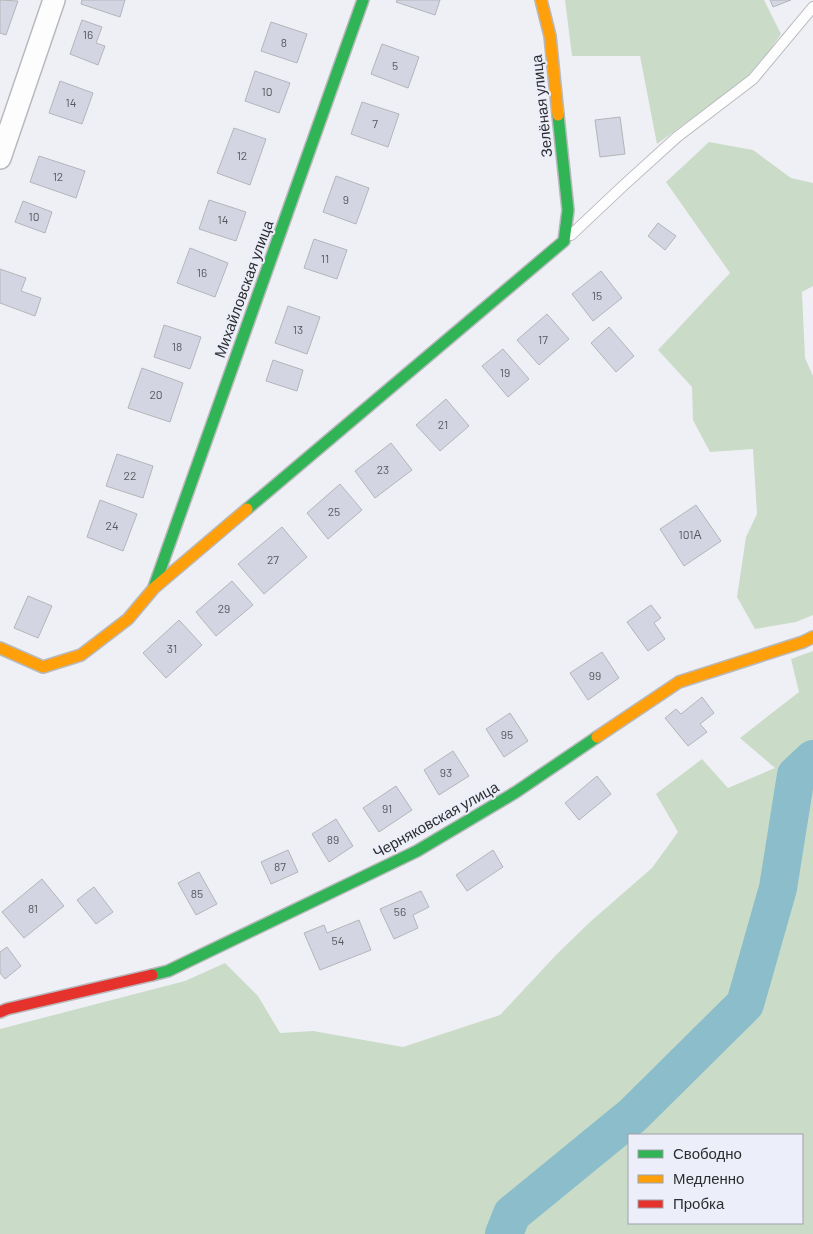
<svg xmlns="http://www.w3.org/2000/svg" width="813" height="1234" font-family="Barlow,sans-serif">
<style>
.green{fill:#cadbc8;fill-rule:evenodd}
.lines{fill:none;stroke-linecap:round;stroke-linejoin:round}
.river{stroke:#8bbdcb;stroke-width:38}
.building{fill:#d3d6e2;stroke:#b4b5ba}
.lane-casing{stroke:#b8b9bd;stroke-width:12}
.street-casing{stroke:#b8b9bd;stroke-width:24}
.fast-casing{stroke:#b8b9bd;stroke-width:14}
.slow-casing{stroke:#b8b9bd;stroke-width:14}
.jam-casing{stroke:#b8b9bd;stroke-width:14}
.lane{stroke:#fdfdfe;stroke-width:10}
.street{stroke:#fdfdfe;stroke-width:21}
.fast{stroke:#30b455;stroke-width:11}
.slow{stroke:#ff9f0a;stroke-width:11}
.jam{stroke:#e5322d;stroke-width:11}
.labels{text-anchor:middle;stroke-width:4;stroke-linejoin:round;paint-order:stroke}
.number-label{font-size:12px;fill:#56585e}
.street-label{font-size:15px;fill:#2d2e32;stroke:#eceef9}
</style>
<rect width="100%" height="100%" fill="#eff0f6"/>
<g class="green">
<path d="M565 0H764L781 34 753 73 657 144 640 56H572Z"/>
<path d="M709 142 753 150 791 178 813 183V286L802 292 805 358 813 376V615L796 622 755 629 737 597 746 537 757 514 753 449 710 452 693 420 692 387 658 350 730 273 666 182Z"/>
<path d="M813 651V1234H0V1029L185 981 225 963 258 996 280 1033 313 1031 403 1047 500 1015 556 955 590 922 652 868 678 832 656 794 702 759 728 788 775 768 740 738 799 692 791 659ZM629 1135H802V1223H629Z"/>
</g>
<g class="lines">
<path class="river" d="M504 1234 512 1214 633 1115 745 1004 778 888 796 775 813 759"/>
</g>
<g class="building">
<path d="M0 0 18 1 6 35 0 33Z"/>
<path d="M82 0H125L120 17 81 4Z"/>
<path d="M397 0H440L435 15 396 2Z"/>
<path d="M770 0H791L773 7Z"/>
<path d="M82 20 102 27 96 43 105 46 98 65 70 54Z"/>
<path d="M271 22 307 34 297 63 261 51Z"/>
<path d="M382 44 419 57 408 88 371 74Z"/>
<path d="M255 71 290 83 279 113 245 101Z"/>
<path d="M60 81 93 93 82 124 49 113Z"/>
<path d="M362 102 399 114 388 147 351 134Z"/>
<path d="M620 117 625 154 600 157 595 120Z"/>
<path d="M234 128 266 139 250 185 217 173Z"/>
<path d="M39 156 85 171 76 198 30 182Z"/>
<path d="M336 176 369 188 356 224 323 212Z"/>
<path d="M209 200 246 212 236 241 199 229Z"/>
<path d="M23 201 52 212 45 233 15 222Z"/>
<path d="M658 223 676 236 665 250 648 236Z"/>
<path d="M314 239 347 250 337 279 304 268Z"/>
<path d="M190 248 228 263 215 297 177 283Z"/>
<path d="M0 269 26 278 21 291 41 298 35 316 0 303Z"/>
<path d="M601 271 622 298 593 321 572 294Z"/>
<path d="M288 306 320 317 307 354 275 343Z"/>
<path d="M547 314 569 339 539 365 517 340Z"/>
<path d="M164 325 201 337 190 369 154 357Z"/>
<path d="M609 327 634 356 616 372 591 343Z"/>
<path d="M503 349 529 379 508 397 482 366Z"/>
<path d="M273 360 303 370 297 391 266 381Z"/>
<path d="M142 368 183 383 170 422 128 408Z"/>
<path d="M446 399 469 426 440 451 416 425Z"/>
<path d="M391 443 412 470 375 498 355 471Z"/>
<path d="M117 454 153 466 143 498 106 486Z"/>
<path d="M340 484 362 510 328 539 307 513Z"/>
<path d="M100 500 137 514 123 551 87 537Z"/>
<path d="M696 505 721 541 684 566 660 529Z"/>
<path d="M282 527 307 557 264 594 238 564Z"/>
<path d="M232 581 253 605 216 636 196 612Z"/>
<path d="M28 596 52 606 38 638 14 628Z"/>
<path d="M651 605 661 618 654 623 665 639 648 651 627 622Z"/>
<path d="M179 620 202 645 166 678 143 653Z"/>
<path d="M602 652 619 678 588 700 570 673Z"/>
<path d="M702 697 714 713 700 724 707 732 688 746 665 718 676 709 681 714Z"/>
<path d="M510 713 528 741 504 757 486 729Z"/>
<path d="M453 751 469 776 439 795 424 770Z"/>
<path d="M597 776 611 794 579 820 565 803Z"/>
<path d="M396 786 412 810 379 832 363 808Z"/>
<path d="M336 819 353 846 329 862 312 834Z"/>
<path d="M288 850 298 872 271 884 261 862Z"/>
<path d="M493 850 503 867 467 891 456 875Z"/>
<path d="M199 872 217 904 196 915 178 883Z"/>
<path d="M42 879 64 906 24 938 2 912Z"/>
<path d="M94 887 113 912 96 924 77 900Z"/>
<path d="M421 891 429 907 413 915 418 928 394 939 380 909Z"/>
<path d="M359 920 371 950 320 970 304 933 324 925 327 933Z"/>
<path d="M7 947 21 966 5 979 0 973V952Z"/>
</g>
<g class="lines">
<defs>
<path id="lane" d="M571 235 624 185 677 137 753 79 813 7"/>
<path id="street" d="M0 158 54 0"/>
<g id="fast">
<path d="M247 509 564 241 568 210 558 115"/>
<path d="M154 587 363 0"/>
<path d="M152 975 168 971 417 851 516 792 597 737"/>
</g>
<g id="slow">
<path d="M541 0 550 36 558 115"/>
<path d="M0 648 43 667 81 655 128 619 154 588 247 509"/>
<path d="M597 737 679 682 803 642 813 637"/>
</g>
<path id="jam" d="M0 1012 7 1009 152 975"/>
</defs>
<use href="#lane" class="lane-casing"/>
<use href="#street" class="street-casing"/>
<use href="#fast" class="fast-casing"/>
<use href="#slow" class="slow-casing"/>
<use href="#jam" class="jam-casing"/>
<use href="#lane" class="lane"/>
<use href="#street" class="street"/>
<use href="#fast" class="fast"/>
<use href="#slow" class="slow"/>
<use href="#jam" class="jam"/>
</g>
<g class="labels">
<g class="number-label">
<text x="88" y="39">16</text>
<text x="284" y="47">8</text>
<text x="395" y="70">5</text>
<text x="267" y="96">10</text>
<text x="71" y="107">14</text>
<text x="375" y="128">7</text>
<text x="242" y="160">12</text>
<text x="58" y="181">12</text>
<text x="346" y="204">9</text>
<text x="34" y="221">10</text>
<text x="223" y="224">14</text>
<text x="325" y="263">11</text>
<text x="202" y="277">16</text>
<text x="597" y="300">15</text>
<text x="298" y="334">13</text>
<text x="543" y="344">17</text>
<text x="177" y="351">18</text>
<text x="505" y="377">19</text>
<text x="156" y="399">20</text>
<text x="443" y="429">21</text>
<text x="383" y="474">23</text>
<text x="130" y="480">22</text>
<text x="334" y="516">25</text>
<text x="112" y="530">24</text>
<text x="690" y="539">101А</text>
<text x="273" y="564">27</text>
<text x="224" y="613">29</text>
<text x="172" y="653">31</text>
<text x="595" y="680">99</text>
<text x="507" y="739">95</text>
<text x="446" y="777">93</text>
<text x="387" y="813">91</text>
<text x="333" y="844">89</text>
<text x="280" y="871">87</text>
<text x="197" y="898">85</text>
<text x="33" y="913">81</text>
<text x="400" y="916">56</text>
<text x="338" y="945">54</text>
</g>
<g class="street-label">
<text transform="translate(542 106) rotate(-96)" y="5">Зелёная улица</text>
<text transform="translate(244 289) rotate(-70)" y="5">Михайловская улица</text>
<text transform="translate(436 820) rotate(-29)" y="5">Черняковская улица</text>
</g>
</g>
<rect x="628" y="1134" width="175" height="90" fill="#eceef9" stroke="#a0a1a9"/>
<rect x="638" y="1150" width="25" height="8" fill="#30b455" stroke="#a0a1a9"/>
<text x="673" y="1159" font-size="15" fill="#2d2e32">Свободно</text>
<rect x="638" y="1175" width="25" height="8" fill="#ff9f0a" stroke="#a0a1a9"/>
<text x="673" y="1184" font-size="15" fill="#2d2e32">Медленно</text>
<rect x="638" y="1200" width="25" height="8" fill="#e5322d" stroke="#a0a1a9"/>
<text x="673" y="1209" font-size="15" fill="#2d2e32">Пробка</text>
</svg>
